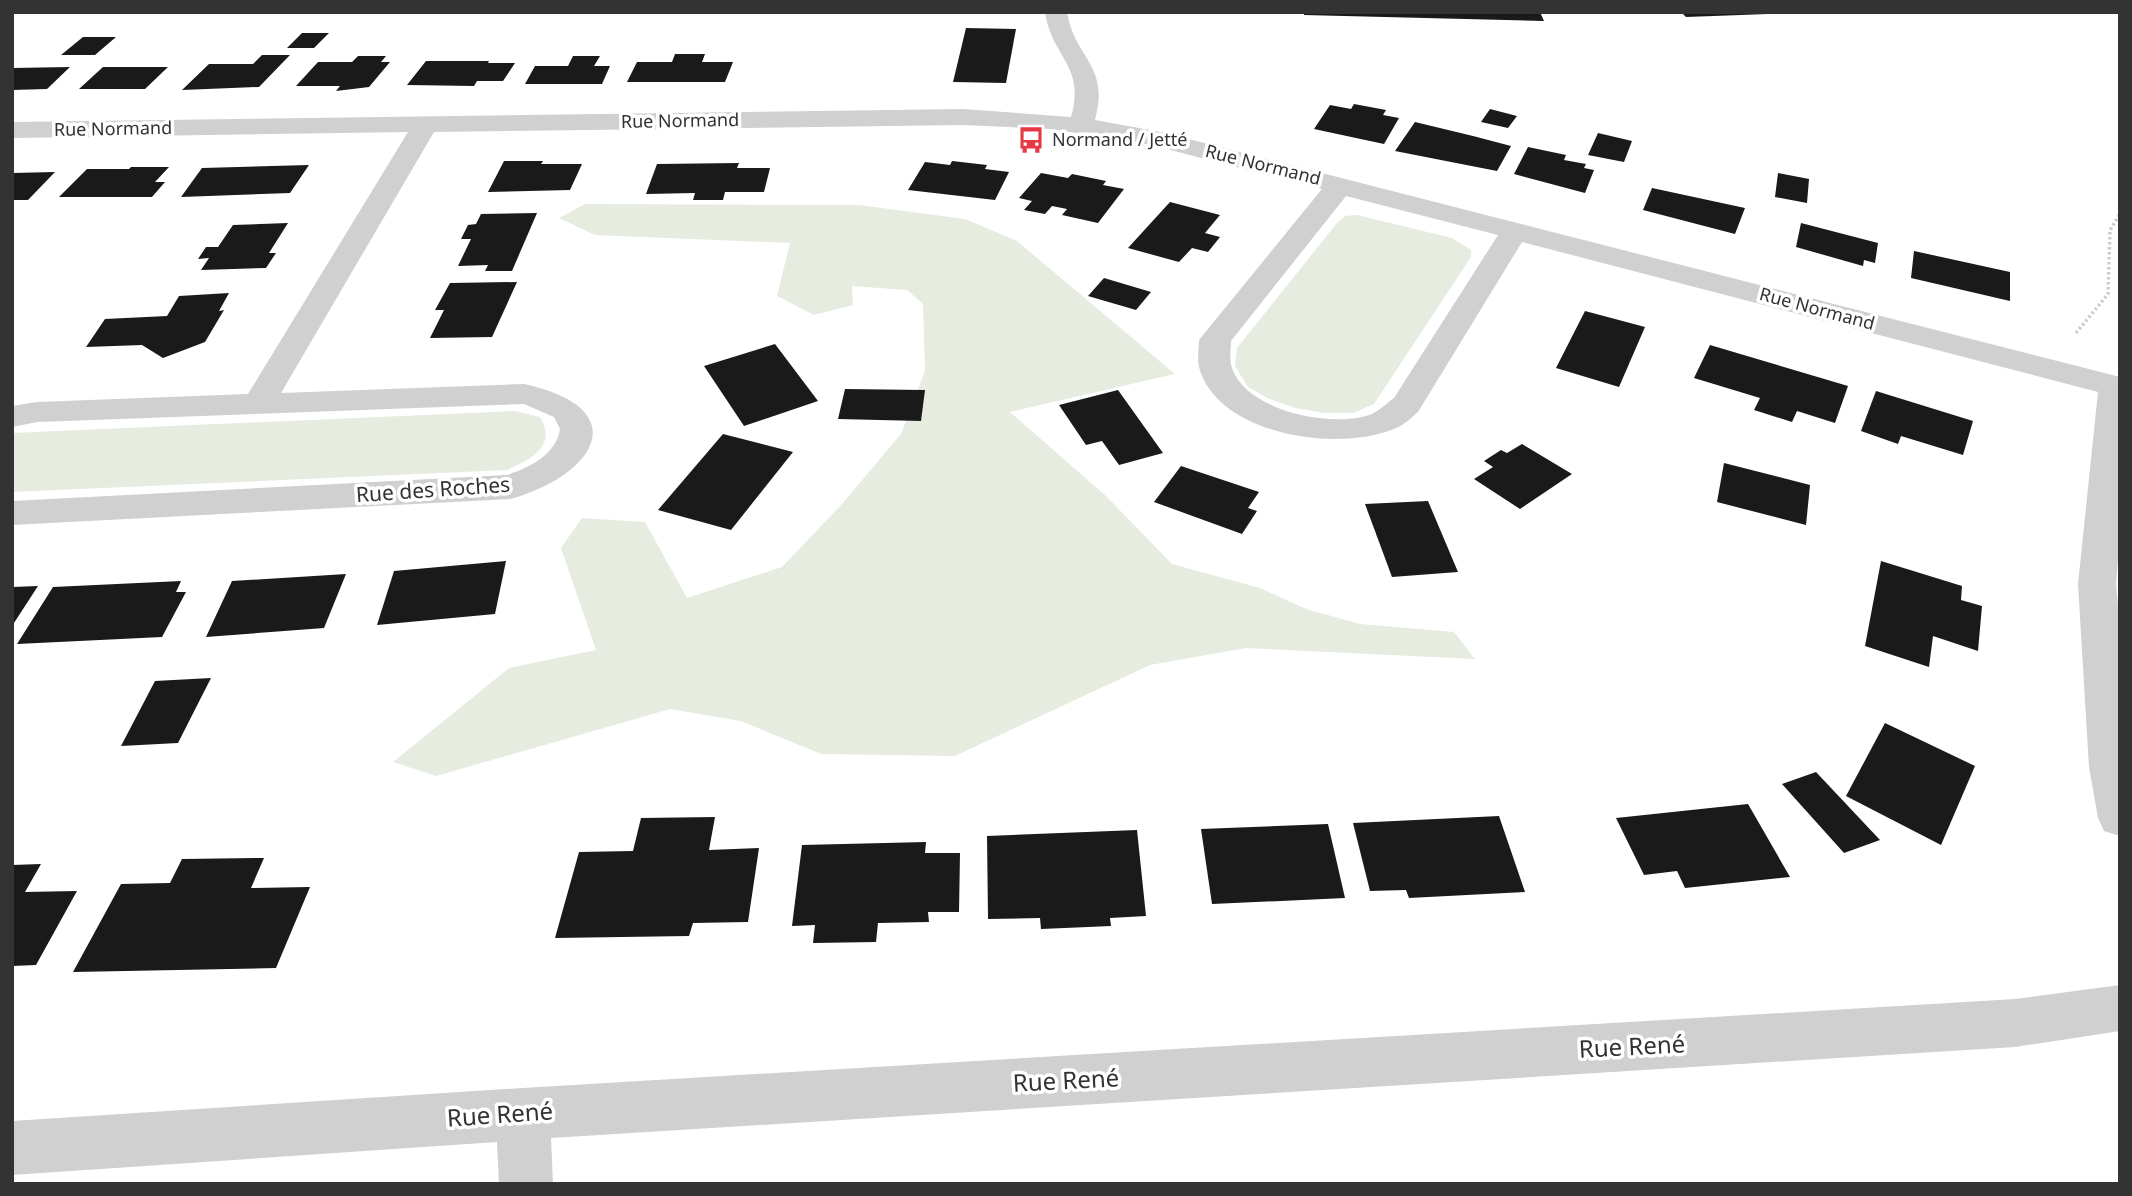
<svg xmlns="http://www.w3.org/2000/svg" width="2132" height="1196" font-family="'Noto Sans',sans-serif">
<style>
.green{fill:#e6ecdf}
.building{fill:#1a1a1a}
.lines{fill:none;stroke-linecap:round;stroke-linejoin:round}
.path{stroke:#cdcdcd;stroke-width:3.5;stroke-dasharray:2.5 2.5;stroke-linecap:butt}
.minor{fill:#d0d0d0;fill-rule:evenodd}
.labels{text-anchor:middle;stroke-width:7;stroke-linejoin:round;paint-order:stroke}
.far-street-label{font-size:18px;fill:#333;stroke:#fff}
.far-poi-label{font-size:18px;fill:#333;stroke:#fff;text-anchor:start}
.street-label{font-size:21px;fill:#333;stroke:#fff}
.near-street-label{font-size:24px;fill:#333;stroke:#fff}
</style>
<rect width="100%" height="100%" fill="#fff"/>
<g class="green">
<path d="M585 204 859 205 965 219 1017 241 1175 374 1010 412 1106 496 1172 564 1260 588 1306 609 1360 624 1454 632 1475 659 1246 648 1150 665 955 756 821 754 741 721 670 709 436 776 393 762 509 668 596 650 561 548 582 518 645 522 687 598 782 567 842 504 901 434 925 371 923 304 907 290 852 286 853 305 814 315 777 296 790 243 595 235 559 218Z"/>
<path d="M1357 215 1452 238 1471 250V257L1374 404 1353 413H1324L1296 408 1269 399 1248 387 1235 366 1237 348 1337 223 1345 216Z"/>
<path d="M515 411 540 417C558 446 530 460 507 470L12 492V433Z"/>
</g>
<g class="building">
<path d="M1304 12H1540L1544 21 1304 15Z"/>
<path d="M1681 12H1767L1768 14 1686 17Z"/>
<path d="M966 28 1016 29 1006 83 953 82Z"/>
<path d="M302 33H329L314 48H287Z"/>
<path d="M83 37H116L95 55H61Z"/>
<path d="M675 54H705L702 62H733L725 82H627L637 62H672Z"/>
<path d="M262 55H290L259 87 182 90 209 64H253Z"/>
<path d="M358 56H386L381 62H390L369 87 336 91 340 86H296L318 62H352Z"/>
<path d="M573 56H600L594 66H610L602 84H525L535 66H568Z"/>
<path d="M426 61H489L488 63H515L503 81H477L474 86 407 85Z"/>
<path d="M70 67 47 89 12 90V68Z"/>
<path d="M103 67H168L145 89H79Z"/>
<path d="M1354 104 1386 110 1383 115 1399 118 1384 144 1314 129 1330 105 1351 109Z"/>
<path d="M1490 109 1517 116 1508 128 1481 122Z"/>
<path d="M1415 122 1473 136 1511 146 1497 171 1395 151Z"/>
<path d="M1598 133 1632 141 1624 162 1588 155Z"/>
<path d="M1528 147 1566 155 1564 160 1586 164 1584 168 1594 170 1585 193 1514 174Z"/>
<path d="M504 161H543L541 164H582L570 190 488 192Z"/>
<path d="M952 161 987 165 985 169 1009 172 995 200 908 190 925 162 950 165Z"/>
<path d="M739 163 737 168H770L764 192H725L723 200H693L695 193 646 194 657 164Z"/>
<path d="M309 165 290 193 181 197 202 168Z"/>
<path d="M131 167H169L155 182H165L152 197H59L87 169H129Z"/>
<path d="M55 172 28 200H12V173Z"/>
<path d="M1041 173 1068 178 1072 174 1106 181 1103 185 1124 189 1098 223 1062 215 1067 209 1052 206 1045 214 1024 210 1032 201 1019 198Z"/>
<path d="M1778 173 1809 179 1807 203 1775 197Z"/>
<path d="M1652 188 1745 208 1735 234 1643 210Z"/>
<path d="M1170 202 1220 215 1205 233 1220 237 1208 252 1192 248 1179 262 1128 248Z"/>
<path d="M537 213 512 271H485L488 265 458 266 471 239H461L468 225 476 224 481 214Z"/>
<path d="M288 223 269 253H276L266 268 201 270 209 258 198 259 206 247H218L233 225Z"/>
<path d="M1801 223 1878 243 1875 263 1864 260 1863 266 1796 247Z"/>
<path d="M1914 251 2010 272V301L1911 278Z"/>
<path d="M1104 278 1151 292 1136 310 1088 296Z"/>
<path d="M517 282 492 337 430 338 444 310H435L450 283Z"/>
<path d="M229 293 219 311 224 310 205 342 163 358 142 345 86 347 105 319 167 316 179 296Z"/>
<path d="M1585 311 1645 327 1619 387 1556 368Z"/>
<path d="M775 344 818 401 744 426 704 366Z"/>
<path d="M1710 345 1848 386 1835 423 1797 411 1792 422 1754 410 1760 398 1694 378Z"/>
<path d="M845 389 925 390 921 421 838 419Z"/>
<path d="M1118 390 1163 453 1119 465 1102 441 1086 445 1059 405Z"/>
<path d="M1876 391 1973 421 1963 455 1901 436 1898 444 1861 431Z"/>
<path d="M723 434 793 452 731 530 658 510Z"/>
<path d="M1522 444 1572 474 1520 509 1474 479 1493 467 1484 461 1501 450 1507 453Z"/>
<path d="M1724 463 1810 485 1806 525 1717 502Z"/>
<path d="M1181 466 1259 492 1248 508 1257 511 1242 534 1154 502Z"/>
<path d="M1428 501 1458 572 1392 577 1365 504Z"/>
<path d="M506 561 495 614 377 625 394 571Z"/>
<path d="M1881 561 1962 586 1961 600 1982 606 1978 651 1933 636 1929 667 1865 646Z"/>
<path d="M346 574 324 628 206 637 232 581Z"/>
<path d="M181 581 176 592H186L162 637 17 644 53 587Z"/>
<path d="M38 586 12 626V587Z"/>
<path d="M211 678 178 743 121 746 155 681Z"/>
<path d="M1885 723 1975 766 1941 845 1846 796Z"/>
<path d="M1816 772 1880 840 1844 853 1782 784Z"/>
<path d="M1748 804 1790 877 1685 888 1677 871 1644 875 1616 818Z"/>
<path d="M1499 816 1525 892 1409 898 1406 890 1370 891 1353 823Z"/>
<path d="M715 817 709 850 759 848 748 922 693 923 689 936 555 938 579 852 633 851 641 818Z"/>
<path d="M1328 824 1345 898 1212 904 1201 829Z"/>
<path d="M1137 830 1146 916 1110 918 1111 926 1041 929 1040 918 988 919 987 836Z"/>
<path d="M926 842 925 853H960L959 912H928L929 922 878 923 876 942 813 943 815 925 792 926 802 845Z"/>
<path d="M264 858 251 888 310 887 276 968 73 972 121 884 170 883 182 859Z"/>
<path d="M41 864 25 892 77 891 36 965 12 966V865Z"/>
</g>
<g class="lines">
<path class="path" d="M2076 333 2108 294 2110 230 2120 214"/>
<g class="minor">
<path d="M1045 12H1067C1075 60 1110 64 1095 120L1161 132 2120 377V536L2116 584 2120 625V836L2104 831 2098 818 2089 767 2078 584 2098 392 1522 242 1418 412C1411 418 1404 425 1396 428 1341 453 1217 436 1199 367 1197 359 1199 348 1199 340L1322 189 1151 145 1050 129 963 125 434 132 281 393 524 384C638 409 594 476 510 499L12 525V501L507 475C530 467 556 455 560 429L554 417 524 404 37 422 12 427V406L37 402 248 394 408 132 12 138V122L963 109 1071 117C1086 65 1051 57 1045 12ZM1346 196 1498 235 1394 398C1387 403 1380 410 1372 414 1333 429 1246 411 1232 368 1229 360 1231 349 1231 341Z"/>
<path d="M2120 985V1031L2015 1047 551 1138 553 1184H499L497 1142 12 1175V1121L523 1088 2015 999Z"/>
</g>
</g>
<defs>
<symbol id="bus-bare" viewBox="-9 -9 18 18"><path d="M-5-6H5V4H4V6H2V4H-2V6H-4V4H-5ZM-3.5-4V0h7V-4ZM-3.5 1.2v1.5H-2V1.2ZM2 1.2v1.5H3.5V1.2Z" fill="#e63946" stroke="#fff" stroke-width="2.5" paint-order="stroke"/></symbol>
</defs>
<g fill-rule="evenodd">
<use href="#bus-bare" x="1012" y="121" width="38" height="38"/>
</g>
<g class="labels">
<g class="far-street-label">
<text transform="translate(680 121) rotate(-1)" y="6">Rue Normand</text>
<text transform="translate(113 129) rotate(-1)" y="6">Rue Normand</text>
<text transform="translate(1263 165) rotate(14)" y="6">Rue Normand</text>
<text transform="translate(1817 309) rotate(15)" y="6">Rue Normand</text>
</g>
<g class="far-poi-label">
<text x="1052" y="146">Normand / Jetté</text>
</g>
<g class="street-label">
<text transform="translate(433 490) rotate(-4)" y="7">Rue des Roches</text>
</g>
<g class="near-street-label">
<text transform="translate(1632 1047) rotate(-3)" y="8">Rue René</text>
<text transform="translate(1066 1081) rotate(-3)" y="8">Rue René</text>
<text transform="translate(500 1115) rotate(-4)" y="8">Rue René</text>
</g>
</g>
<rect width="2132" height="1196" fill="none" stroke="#333333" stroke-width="28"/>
</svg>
